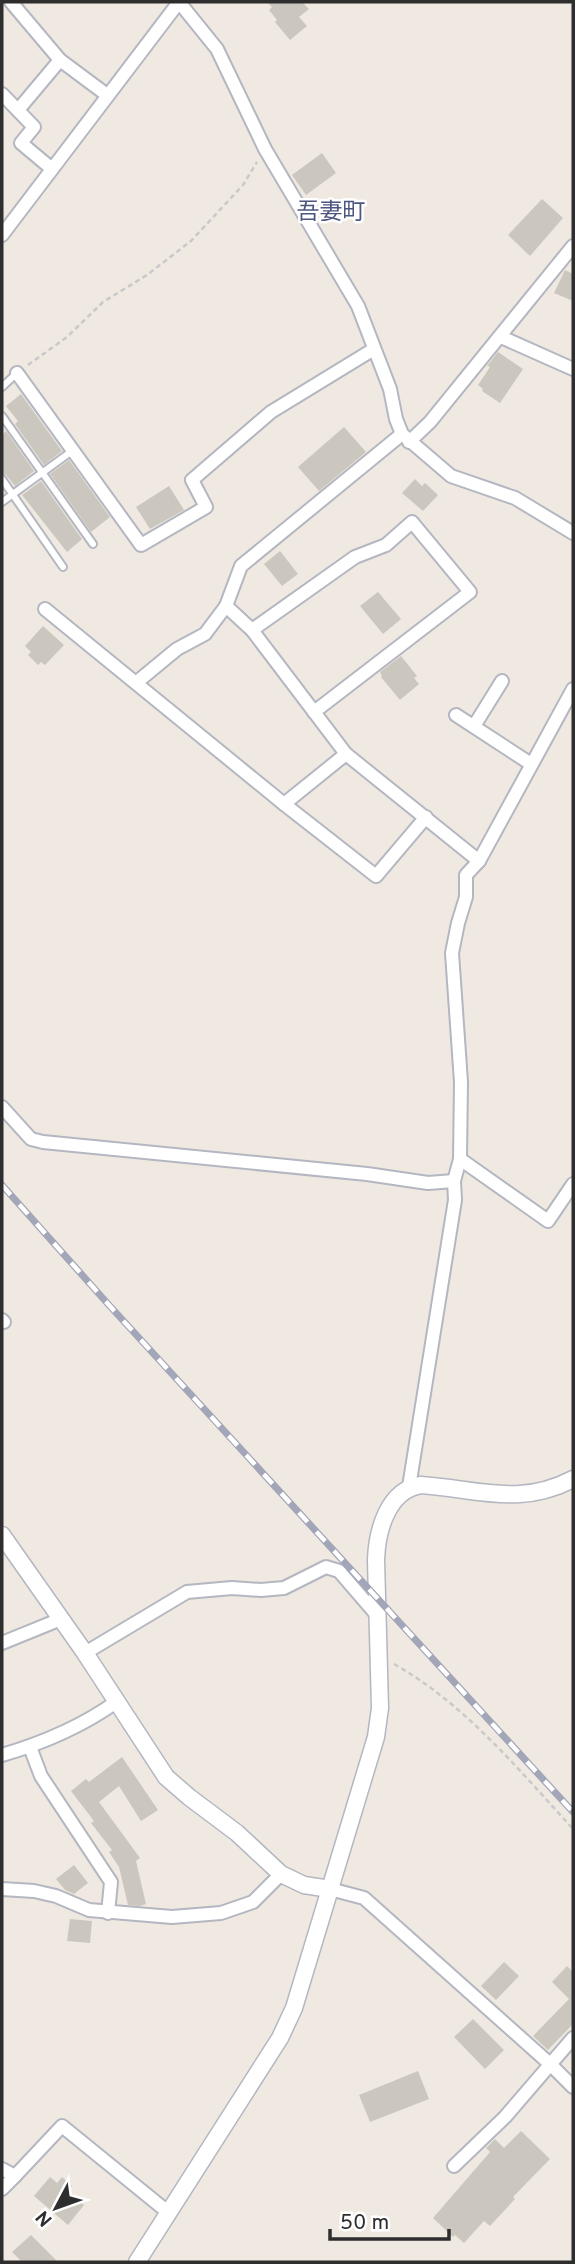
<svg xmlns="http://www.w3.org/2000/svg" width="575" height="2264" font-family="Overpass,'Noto Sans JP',sans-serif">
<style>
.building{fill:#cbc7bf}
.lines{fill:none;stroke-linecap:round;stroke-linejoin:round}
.service-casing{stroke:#b4b7c1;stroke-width:10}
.minor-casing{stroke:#b4b7c1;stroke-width:16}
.tertiary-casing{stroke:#b4b7c1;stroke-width:19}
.path{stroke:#c9c9c9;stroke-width:2.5;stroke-dasharray:5 3.5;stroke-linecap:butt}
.service{stroke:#fff;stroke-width:6}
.minor{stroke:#fff;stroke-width:12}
.tertiary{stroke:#fff;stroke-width:16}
.rail-casing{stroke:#a3a6b8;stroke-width:7}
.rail{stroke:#fff;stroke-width:4.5;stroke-dasharray:13;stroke-linecap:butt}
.labels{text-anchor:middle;stroke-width:5;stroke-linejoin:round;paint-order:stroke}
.neighbourhood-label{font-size:23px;fill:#4d5680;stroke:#fff}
</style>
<rect width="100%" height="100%" fill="#efe9e1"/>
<g class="building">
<path d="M267 2H302L309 9 299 17 307 26 290 40 275 22 277 20 269 10 272 7Z"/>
<path d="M322 153 336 173 306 195 292 175Z"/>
<path d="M542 199 563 218 530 256 508 235Z"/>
<path d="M565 270 573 274V301L554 293Z"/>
<path d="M498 352 523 369 500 403 482 391 483 389 478 385 490 367 487 366Z"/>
<path d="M21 394 62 451 44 465 15 424 18 421 6 406Z"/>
<path d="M344 427 366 452 319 491 298 467Z"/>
<path d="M6 431 34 471 15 486 6 475 2 473V435Z"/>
<path d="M69 460 110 517 91 532 50 474Z"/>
<path d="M415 479 422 486 425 483 438 495 423 511 402 493Z"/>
<path d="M41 481 82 539 67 552 22 495Z"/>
<path d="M169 486 184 510 150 529 136 507Z"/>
<path d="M280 551 298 574 282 586 264 564Z"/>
<path d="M378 592 401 619 383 634 360 606Z"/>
<path d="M43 626 64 645 45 665 41 662 38 665 28 655 31 652 25 646Z"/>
<path d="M401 656 417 676 414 678 419 684 400 700 381 677 382 676 380 672Z"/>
<path d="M122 1757 158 1810 141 1821 119 1786 99 1802 140 1858 136 1861 146 1904 140 1906 128 1905 119 1867 109 1852 112 1850 91 1823 94 1821 71 1791 86 1779 89 1782Z"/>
<path d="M74 1865 88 1883 74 1894 65 1890 56 1879Z"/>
<path d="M70 1919 92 1921 90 1943 67 1941Z"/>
<path d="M504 1962 519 1976 496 2000 481 1986Z"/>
<path d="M567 1966 573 1972V2024L548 2050 533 2036 569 1999 552 1982Z"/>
<path d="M473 2019 504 2050 485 2069 454 2037Z"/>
<path d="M418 2071 429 2099 370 2122 359 2095Z"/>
<path d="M521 2131 550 2159 513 2197 515 2199 490 2226 484 2221 464 2243 455 2235 453 2237 433 2218 490 2152 486 2148 495 2139 504 2148Z"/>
<path d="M50 2177 57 2183 62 2177 72 2186 68 2191 84 2205 68 2225 34 2196Z"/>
<path d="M31 2235 58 2262H22L12 2252Z"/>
</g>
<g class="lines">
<defs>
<g id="service">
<path d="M2 387 17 373"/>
<path d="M2 416 93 544"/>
<path d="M2 479 63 567"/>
<path d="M2 502 72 451"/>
</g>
<g id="minor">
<path d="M11 2 60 60 107 95"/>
<path d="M179 2 217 49 265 149 358 306 390 389 396 419 402 434 451 476 515 498 573 533"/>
<path d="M2 94 34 127 21 143 52 169"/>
<path d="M18 110 60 60"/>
<path d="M2 235 179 2"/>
<path d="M501 337 573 369"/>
<path d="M17 373 141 545 206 507 192 480 271 412 374 349"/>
<path d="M402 434 241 566 226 606 252 630 346 754 479 861"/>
<path d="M409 442 430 422 573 246"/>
<path d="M45 609 284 804 376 876 426 817"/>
<path d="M252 630 355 557 386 545 412 522 470 592 314 712"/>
<path d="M137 682 177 649 205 634 226 606"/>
<path d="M456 715 531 764"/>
<path d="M474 726 502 681"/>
<path d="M284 804 346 754"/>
<path d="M2 1107 31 1139 43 1142 367 1174 428 1183 454 1181"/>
<path d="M460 1159 548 1221 573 1184"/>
<path d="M2 1320 4 1322"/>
<path d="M409 1487 455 1200 454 1181 460 1159 461 1082 452 953 458 923 466 897V875L479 861 573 689"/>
<path d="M2 1643 61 1619"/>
<path d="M85 1653 187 1592 232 1588 261 1590 284 1588 326 1567 339 1571 376 1614"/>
<path d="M30 1747 41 1776 111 1882 108 1913"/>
<path d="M2 1755C43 1743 81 1727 116 1702"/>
<path d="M2 1889 34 1891 56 1896 89 1910 172 1917 221 1913 253 1902 281 1874"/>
<path d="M330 1889 364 1898 550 2064 573 2087"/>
<path d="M454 2166 505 2117 573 2038"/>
<path d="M2 2169 15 2176 62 2126 169 2213"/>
<path d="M2 2189 15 2176"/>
</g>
<g id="tertiary">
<path d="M2 1535 85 1653 166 1777 189 1797 237 1833 281 1874 304 1885 330 1889"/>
<path d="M137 2262 280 2038 294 2008 376 1737 380 1708 376 1560C377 1530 388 1490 421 1485 478 1489 520 1507 573 1479"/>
</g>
</defs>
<use href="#service" class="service-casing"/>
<use href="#minor" class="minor-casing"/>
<use href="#tertiary" class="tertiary-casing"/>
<g class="path">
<path d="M28 365 67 337 103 302 147 275 191 241 243 185 257 162"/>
<path d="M394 1664C465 1704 519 1770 573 1829"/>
</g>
<use href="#service" class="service"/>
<use href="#minor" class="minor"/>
<use href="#tertiary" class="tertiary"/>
<defs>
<path id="rail" d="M2 1185 108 1304 573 1812"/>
</defs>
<use href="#rail" class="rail-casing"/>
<use href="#rail" class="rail"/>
</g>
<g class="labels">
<g class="neighbourhood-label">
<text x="331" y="219">吾妻町</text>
</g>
</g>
<rect width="575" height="2264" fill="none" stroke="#2e2e2e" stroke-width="7"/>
<g transform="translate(56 2208) rotate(229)" stroke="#ffffff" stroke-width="5" paint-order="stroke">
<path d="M0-5L12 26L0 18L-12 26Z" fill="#2e2e2e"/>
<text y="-10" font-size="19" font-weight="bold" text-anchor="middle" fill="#2e2e2e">N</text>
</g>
<path d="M330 2229v10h119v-10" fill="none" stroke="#2e2e2e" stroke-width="3.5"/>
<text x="340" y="2229" font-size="21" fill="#2e2e2e" stroke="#ffffff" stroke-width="5" paint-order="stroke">50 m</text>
</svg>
